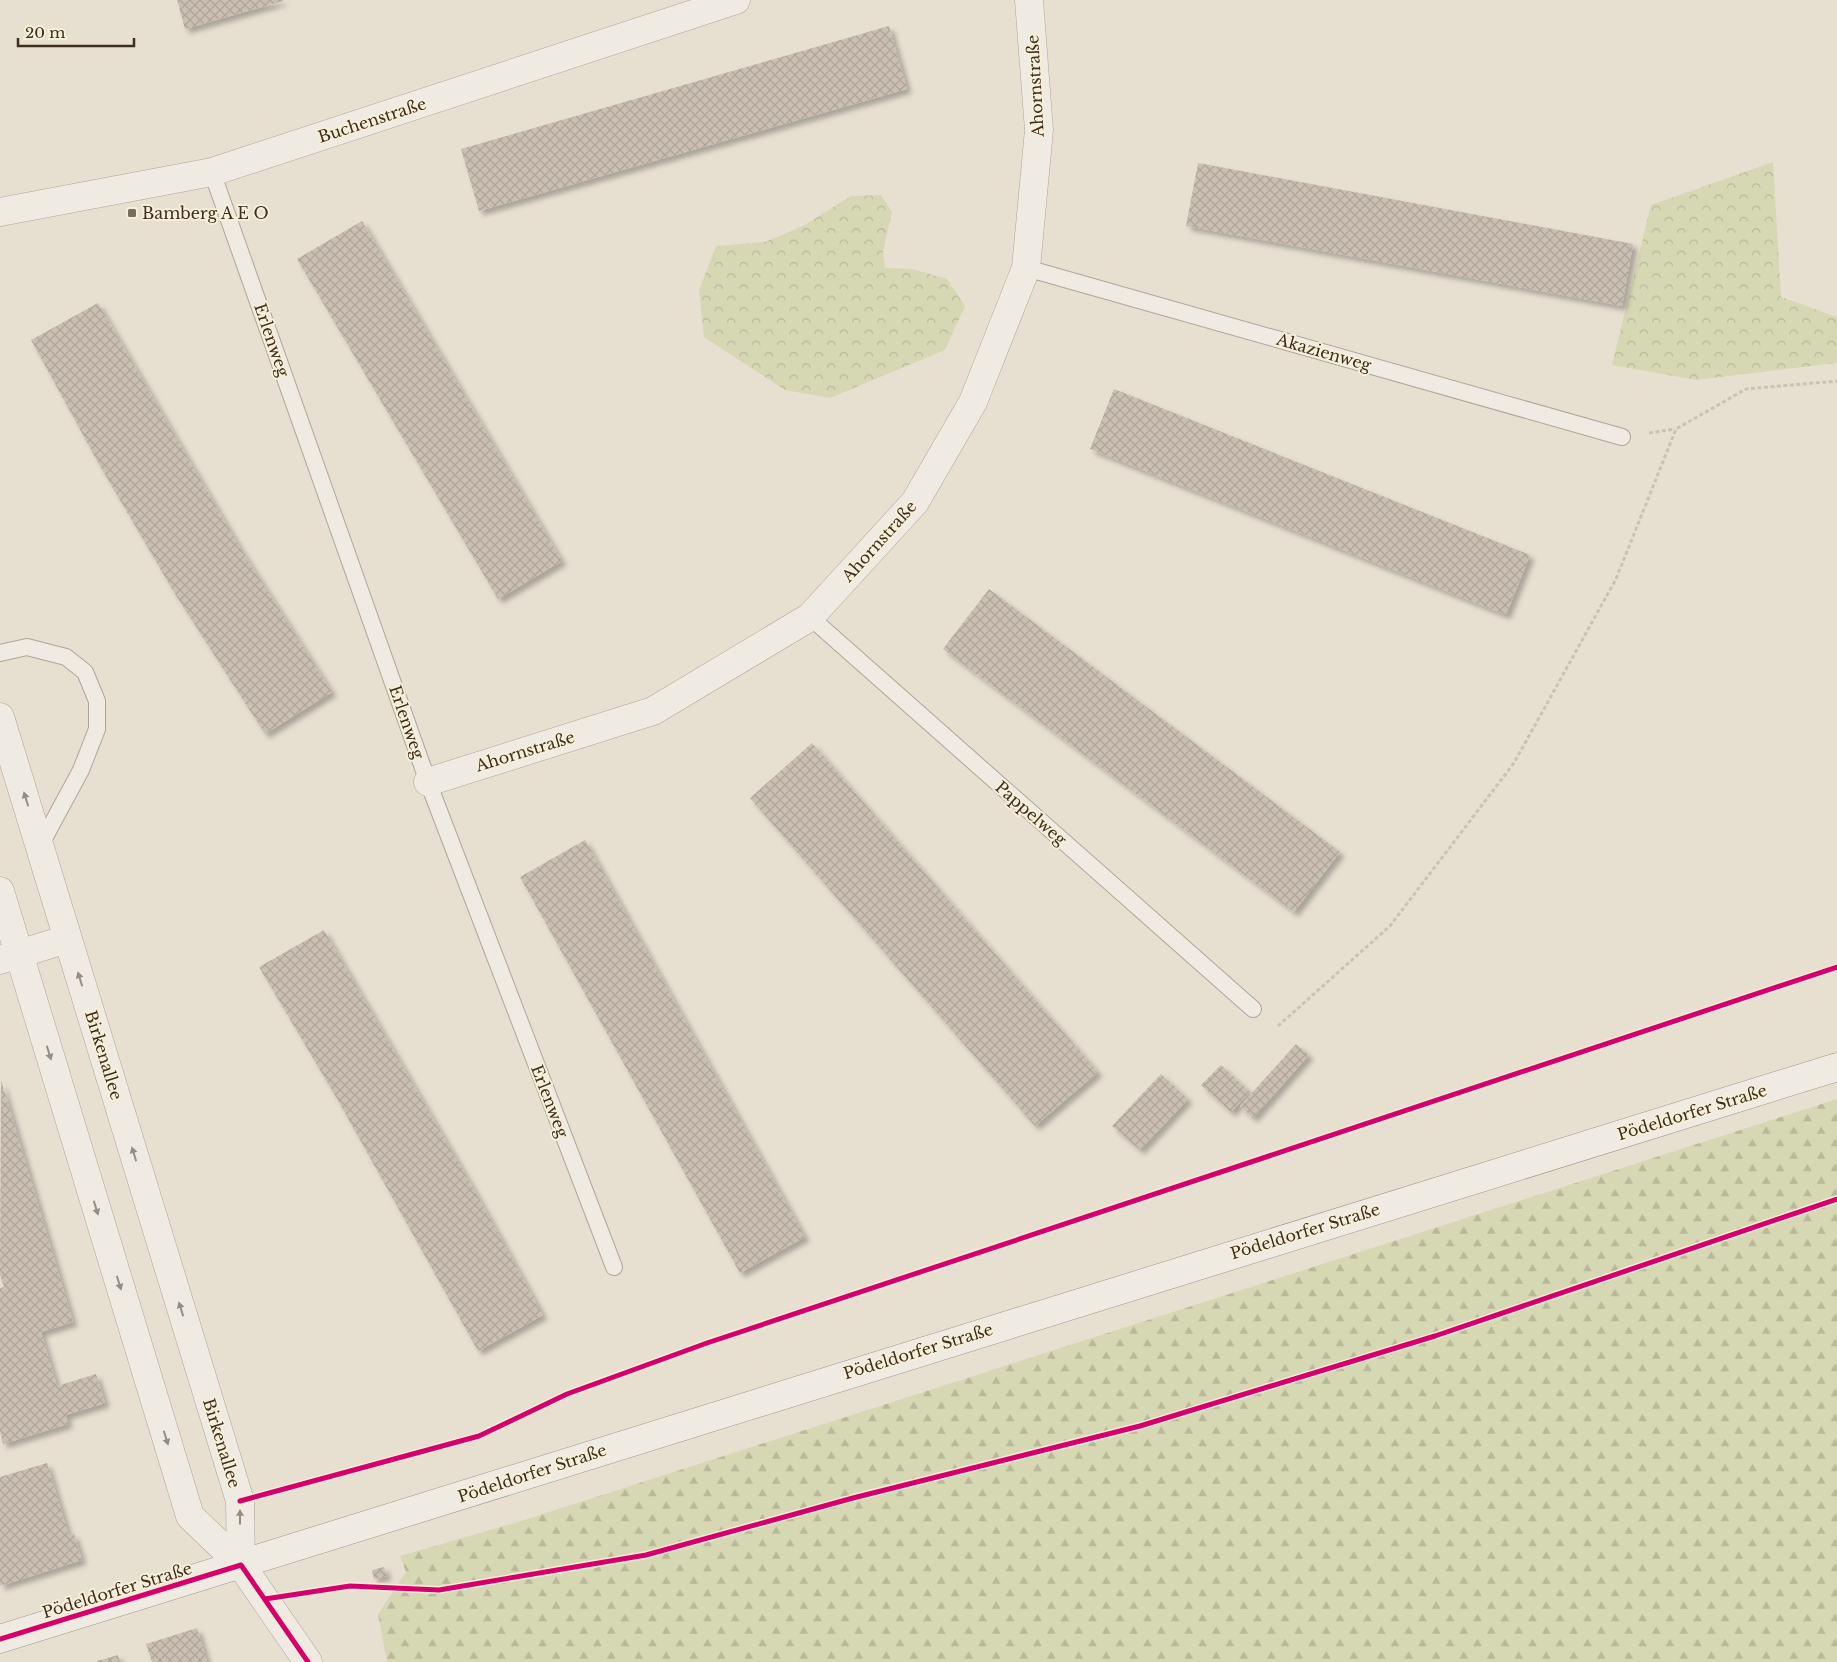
<svg xmlns="http://www.w3.org/2000/svg" width="1837" height="1662" font-family="'Libre Baskerville',serif">
<style>
.forest{fill:url(#forest-firs)}
.park{fill:url(#park-crowns)}
.building{fill:url(#building-cross-hatch);filter:url(#shadow)}
.lines{fill:none;stroke-linecap:round;stroke-linejoin:round}
.lane-casing{stroke:#ada599;stroke-width:18}
.street-casing{stroke:#ada599;stroke-width:29}
.secondary-casing{stroke:#9c958a;stroke-width:29}
.path{stroke:#c8c2b9;stroke-width:3;stroke-dasharray:4 2.5;stroke-linecap:butt}
.lane{stroke:#efebe3;stroke-width:16}
.street{stroke:#efebe3;stroke-width:28}
.secondary{stroke:#efebe3;stroke-width:28}
.cycleway-casing{stroke:#f7eed8;stroke-width:8}
.cycleway{stroke:#d6006c;stroke-width:5}
.oneway{fill:#968c82}
.poi-dot{fill:#786c5e;stroke:#f7eed8;stroke-width:2}
.labels{text-anchor:middle;stroke-width:4;stroke-linejoin:round;paint-order:stroke}
.street-label{font-size:16px;fill:#3d2e20;stroke:#f7eed8}
.poi-label{font-size:16px;fill:#3d2e20;stroke:#f7eed8;text-anchor:start}
</style>
<defs>
<pattern id="forest-firs" width="22" height="20" patternUnits="userSpaceOnUse" patternTransform="scale(1.25)"><rect width="22" height="20" fill="#d6d7b3"/><path d="M5 1l3.5 6h-7zM16 11l3.5 6h-7z" fill="#b9b99a"/></pattern>
<pattern id="park-crowns" width="20" height="18" patternUnits="userSpaceOnUse" patternTransform="scale(1.25)"><rect width="20" height="18" fill="#d6d7b3"/><path d="M2 6a3 3 0 1 1 6 0M12 15a3 3 0 1 1 6 0" fill="none" stroke="#b9b99a"/></pattern>
<pattern id="building-cross-hatch" width="8" height="8" patternUnits="userSpaceOnUse" patternTransform="scale(1.25)"><rect width="8" height="8" fill="#cbbfb2"/><path d="M0 0l8 8M0 8l8-8" fill="none" stroke="#afa499"/></pattern>
<filter id="shadow"><feDropShadow dx="4.5" dy="4.5" stdDeviation="2.5" flood-color="#0004"/></filter>
</defs>
<rect width="100%" height="100%" fill="#e7e0d1"/>
<path class="forest" d="M1837 1099V1662H387L378 1614 406 1572 400 1556 518 1522Z"/>
<g class="park">
<path d="M1773 162 1781 297 1837 317V363L1696 380 1612 365 1651 205Z"/>
<path d="M881 195 892 212 883 251 885 268 912 269 947 279 965 306 945 350 830 398 785 390 704 337 699 290 716 246 765 242 803 226 851 196Z"/>
</g>
<g class="building">
<path d="M177 0H283V1L185 29Z"/>
<path d="M889 26 907 89 479 211 461 149Z"/>
<path d="M1198 163 1633 244 1622 306 1186 226Z"/>
<path d="M362 221 562 561 498 599 297 259Z"/>
<path d="M98 303 242 551 332 692 265 734 175 594 100 466 31 340Z"/>
<path d="M1114 389 1530 555 1506 615 1090 449Z"/>
<path d="M989 589 1340 852 1294 912 943 649Z"/>
<path d="M812 743 1098 1072 1035 1126 750 798Z"/>
<path d="M585 840 805 1237 740 1273 520 877Z"/>
<path d="M324 930 476 1193 543 1315 478 1351 336 1097 259 967Z"/>
<path d="M1296 1044 1309 1055 1253 1118 1240 1106Z"/>
<path d="M1221 1065 1250 1092 1231 1112 1201 1085Z"/>
<path d="M1161 1074 1188 1099 1140 1150 1112 1126Z"/>
<path d="M1 1080 73 1322 41 1332 57 1386 96 1374 105 1403 66 1415 68 1424 3 1444 0 1432V1288L4 1287 0 1275Z"/>
<path d="M47 1463 69 1536 74 1534 82 1560 0 1586V1477Z"/>
<path d="M384 1567 387 1576 374 1579 372 1570Z"/>
<path d="M197 1628 207 1662H152L146 1644Z"/>
<path d="M118 1655 120 1662H97V1661Z"/>
</g>
<g class="lines">
<defs>
<g id="lane">
<path d="M212 172 428 782 614 1267"/>
<path d="M1026 268 1622 437"/>
<path d="M810 617 1253 1009"/>
<path d="M0 653 27 647 66 657 85 672 97 701V729L81 770 40 846"/>
</g>
<g id="street">
<path d="M0 212 212 172 736 0"/>
<path d="M0 717 240 1501 241 1565"/>
<path d="M428 782 653 711 810 617 915 502 973 402 1026 268 1039 130 1029 0"/>
<path d="M0 891 190 1516 241 1565 308 1662"/>
<path d="M0 960 67 939"/>
</g>
<path id="secondary" d="M0 1639C612 1448 1224 1256 1837 1067"/>
</defs>
<use href="#lane" class="lane-casing"/>
<use href="#street" class="street-casing"/>
<use href="#secondary" class="secondary-casing"/>
<g class="path">
<path d="M1649 433 1675 429"/>
<path d="M1278 1026 1390 926 1514 763 1616 579 1676 429 1746 389 1837 381"/>
</g>
<use href="#lane" class="lane"/>
<use href="#street" class="street"/>
<use href="#secondary" class="secondary"/>
<defs>
<g id="cycleway">
<path d="M240 1501 479 1436 567 1394 707 1343 1837 967"/>
<path d="M265 1599 350 1586 439 1590 646 1555 853 1498 1140 1426 1435 1336 1837 1199"/>
<path d="M0 1639 241 1565 308 1662"/>
</g>
</defs>
<use href="#cycleway" class="cycleway-casing"/>
<use href="#cycleway" class="cycleway"/>
</g>
<defs><path id="oneway-solid" d="M-6-.8H1V-3.2L6.5 0L1 3.2V.8H-6Z" transform="scale(1.25)"/></defs>
<g class="oneway">
<use href="#oneway-solid" transform="translate(26 799) rotate(-107)"/>
<use href="#oneway-solid" transform="translate(80 979) rotate(-107)"/>
<use href="#oneway-solid" transform="translate(49 1053) rotate(73)"/>
<use href="#oneway-solid" transform="translate(134 1154) rotate(-107)"/>
<use href="#oneway-solid" transform="translate(96 1208) rotate(73)"/>
<use href="#oneway-solid" transform="translate(119 1283) rotate(73)"/>
<use href="#oneway-solid" transform="translate(181 1309) rotate(-107)"/>
<use href="#oneway-solid" transform="translate(166 1438) rotate(73)"/>
<use href="#oneway-solid" transform="translate(240 1517) rotate(-90)"/>
</g>
<rect class="poi-dot" x="127" y="208" width="10" height="10" rx="2.5"/>
<g class="labels">
<g class="street-label">
<text transform="translate(1035 86) rotate(-93)" y="6">Ahornstraße</text>
<text transform="translate(372 120) rotate(-18)" y="6">Buchenstraße</text>
<text transform="translate(272 340) rotate(71)" y="6">Erlenweg</text>
<text transform="translate(1324 352) rotate(16)" y="6">Akazienweg</text>
<text transform="translate(879 541) rotate(-48)" y="6">Ahornstraße</text>
<text transform="translate(407 722) rotate(71)" y="6">Erlenweg</text>
<text transform="translate(525 751) rotate(-17)" y="6">Ahornstraße</text>
<text transform="translate(1031 813) rotate(41)" y="6">Pappelweg</text>
<text transform="translate(104 1055) rotate(73)" y="6">Birkenallee</text>
<text transform="translate(550 1101) rotate(69)" y="6">Erlenweg</text>
<text transform="translate(1692 1112) rotate(-17)" y="6">Pödeldorfer Straße</text>
<text transform="translate(1305 1231) rotate(-17)" y="6">Pödeldorfer Straße</text>
<text transform="translate(918 1351) rotate(-17)" y="6">Pödeldorfer Straße</text>
<text transform="translate(222 1443) rotate(73)" y="6">Birkenallee</text>
<text transform="translate(532 1473) rotate(-18)" y="6">Pödeldorfer Straße</text>
<text transform="translate(117 1590) rotate(-17)" y="6">Pödeldorfer Straße</text>
</g>
<g class="poi-label">
<text x="142" y="219">Bamberg A E O</text>
</g>
</g>
<path d="M18 38v8h116v-8" fill="none" stroke="#3d2e20" stroke-width="2.5"/>
<text x="25" y="38" font-size="15" fill="#3d2e20" stroke="#f7eed8" stroke-width="4" paint-order="stroke">20 m</text>
</svg>
